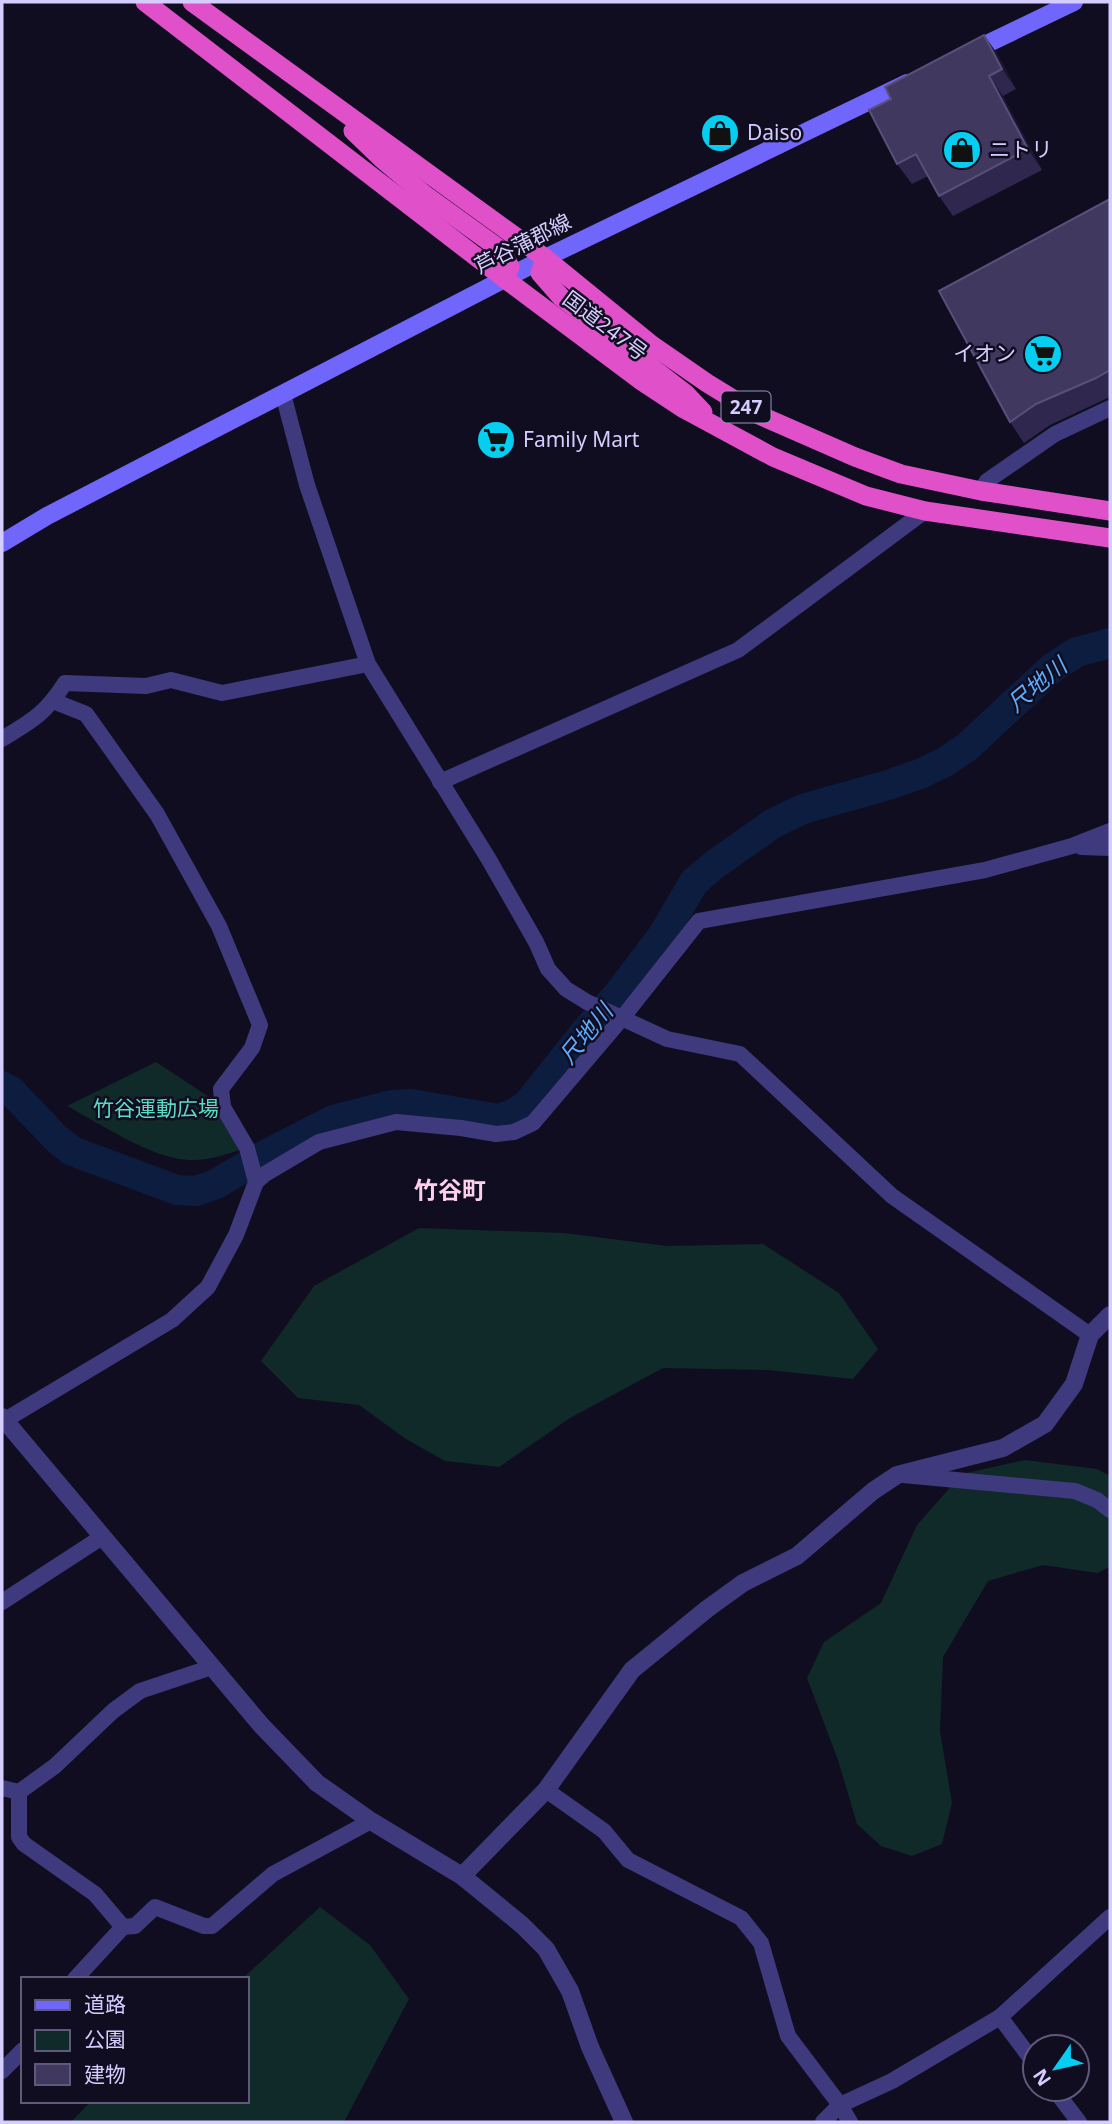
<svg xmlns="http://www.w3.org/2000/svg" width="1112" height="2124" font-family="'Noto Sans','Noto Sans JP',sans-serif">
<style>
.green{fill:#102929}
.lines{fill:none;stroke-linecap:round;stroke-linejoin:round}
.river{stroke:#0c1d40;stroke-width:30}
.minor{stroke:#3f397e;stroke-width:16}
.tertiary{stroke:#3f397e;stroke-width:18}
.secondary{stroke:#7166fb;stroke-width:18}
.trunk{stroke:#e051c9;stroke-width:19}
.wall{fill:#2f274d}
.shaded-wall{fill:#1c1533}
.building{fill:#413860;stroke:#585079;stroke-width:2}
.labels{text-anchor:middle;stroke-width:5;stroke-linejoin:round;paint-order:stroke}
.shield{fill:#110d20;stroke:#9a93bb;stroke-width:2}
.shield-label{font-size:19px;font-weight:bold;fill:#d5cdfe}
.poi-label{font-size:21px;fill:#d5cdfe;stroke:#110d20;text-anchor:start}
.street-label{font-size:21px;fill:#d5cdfe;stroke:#110d20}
.park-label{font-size:21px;fill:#5bdcc2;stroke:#110d20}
.water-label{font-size:23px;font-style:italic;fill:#5eabfb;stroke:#110d20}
.quarter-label{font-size:24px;font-weight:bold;fill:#fecfea;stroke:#110d20}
</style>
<rect width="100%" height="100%" fill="#110d20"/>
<g class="green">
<path d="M156 1062 220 1104 243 1149C227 1154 208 1161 190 1160 152 1159 101 1124 67 1106Z"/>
<path d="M419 1228 564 1233 667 1246 763 1244 839 1293 878 1349 853 1379 768 1370 663 1368 570 1418 499 1467 445 1461 406 1439 359 1405 298 1398 261 1361 314 1286Z"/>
<path d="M1025 1460 1097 1469 1110 1476V1567L1097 1573 1043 1565 988 1581 943 1657 940 1731 952 1803 942 1844 912 1856 881 1846 857 1824 838 1760 807 1678 824 1642 881 1603 917 1525 962 1474Z"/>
<path d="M320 1907 370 1945 409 1999 344 2122H71L91 2101H247V1979H242Z"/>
</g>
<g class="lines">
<path class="river" d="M2 1086 11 1091 56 1138 72 1151 177 1190 196 1191 216 1184 263 1156 333 1120 391 1105 411 1104 498 1119 513 1114 527 1105 585 1032 619 993 663 935 694 882 714 865 772 824 803 809 888 785 920 774 945 762 967 747 1052 668 1077 652 1110 643"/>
<g class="minor">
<path d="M283 394 307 485 368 664 488 858 536 942 548 969 566 989 587 1002 667 1039 740 1054 892 1196 1090 1335"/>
<path d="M981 491 987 481 1055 434 1110 408"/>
<path d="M53 701 86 714 157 814 219 926 260 1025 252 1048 221 1089 223 1107 247 1148 256 1182"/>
<path d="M2 739C33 720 45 714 65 683L146 686 171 680 222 693 368 664"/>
<path d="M440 782 738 650 925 511"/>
<path d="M1081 847 1110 848"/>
<path d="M2 1422 172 1320 208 1287 236 1235 256 1182 265 1174 319 1142 396 1122 461 1128 496 1134 514 1132 533 1123 623 1017 699 921 985 870 1072 846 1110 831"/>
<path d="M903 1475 1075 1491 1097 1500 1110 1510"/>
<path d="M2 1602 102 1537"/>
<path d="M2 1788 19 1792 55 1766 113 1711 140 1691 212 1667"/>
<path d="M546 1790 604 1831 628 1860 741 1918 761 1943 788 2036 840 2105 850 2122"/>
<path d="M19 1792V1837L24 1844 95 1894 123 1927"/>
<path d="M75 1979 123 1927 135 1926 155 1907 204 1926H212L273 1874 371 1821"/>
<path d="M1000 2017 1035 2064"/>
<path d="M2 2071 23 2050"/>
<path d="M1054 2089 1079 2122"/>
<path d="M823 2122 840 2105 892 2081 1000 2017 1110 1917"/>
</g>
<g class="tertiary">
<path d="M2 1417 261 1725 317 1783 371 1821 462 1876 522 1925 546 1949 570 1991 590 2047 624 2122"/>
<path d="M462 1876 546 1790 632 1670 707 1609 743 1583 797 1556 873 1491 897 1475 1003 1448 1045 1424 1074 1384 1090 1335 1110 1315"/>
</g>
<g class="secondary">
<path d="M970 52 1074 2"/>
<path d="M2 543 47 516 545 258 907 83"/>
</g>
<g class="trunk">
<path d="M145 2 505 279 640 380 684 409 773 457 866 496 925 511 1110 538"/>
<path d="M192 2 545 258 652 345 707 383 759 415 855 457 901 474 981 491 1110 511"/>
<path d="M353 131 382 159 425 195 501 250 510 267 505 279"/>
<path d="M545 258 540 273 561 297 686 394 703 412"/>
</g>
</g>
<g class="wall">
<path d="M984 35 998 55 1016 89 1003 96 1042 170 953 216 939 196 928 176 912 184 897 164 891 99Z"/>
<path d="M1110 199V397L1050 425 1024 443 1010 422Z"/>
</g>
<g class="shaded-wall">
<path d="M984 35 998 55 1016 89 1002 69Z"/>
<path d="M989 76 1003 96 1042 170 1028 149Z"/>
</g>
<g class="building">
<path d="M984 35 1002 69 989 76 1028 149 939 196 916 154 897 164 869 110 891 99 885 87Z"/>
<path d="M1110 199V370L1096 378 1036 404 1010 422 939 291Z"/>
</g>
<defs>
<symbol id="shop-disc" viewBox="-11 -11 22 22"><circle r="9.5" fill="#06cef1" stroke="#110d20"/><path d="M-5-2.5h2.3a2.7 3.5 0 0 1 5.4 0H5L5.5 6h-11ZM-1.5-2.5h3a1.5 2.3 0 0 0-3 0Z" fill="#111"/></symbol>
<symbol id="supermarket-disc" viewBox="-11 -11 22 22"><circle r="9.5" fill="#06cef1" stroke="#110d20"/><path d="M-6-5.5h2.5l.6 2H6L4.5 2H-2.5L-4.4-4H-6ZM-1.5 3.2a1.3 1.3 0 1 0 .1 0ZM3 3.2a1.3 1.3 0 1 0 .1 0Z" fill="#111"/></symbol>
</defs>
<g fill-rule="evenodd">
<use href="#shop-disc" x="698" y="111" width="44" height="44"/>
<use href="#shop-disc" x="940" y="128" width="44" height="44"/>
<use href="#supermarket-disc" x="1021" y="332" width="44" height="44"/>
<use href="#supermarket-disc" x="474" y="418" width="44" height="44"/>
</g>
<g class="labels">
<rect class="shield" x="721.5" y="391.5" width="49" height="31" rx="5"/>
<g class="shield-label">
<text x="746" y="414">247</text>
</g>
<g class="poi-label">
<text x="747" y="140">Daiso</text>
<text x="989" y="157">ニトリ</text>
<text x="1016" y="361" text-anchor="end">イオン</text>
<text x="523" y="447">Family Mart</text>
</g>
<g class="street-label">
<text transform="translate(523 244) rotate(-27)" y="7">芦谷蒲郡線</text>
<text transform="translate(605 326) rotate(37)" y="7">国道247号</text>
</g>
<g class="park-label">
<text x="156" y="1116">竹谷運動広場</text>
</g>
<g class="water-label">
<text transform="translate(1037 685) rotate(-40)" y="8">尺地川</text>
<text transform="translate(586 1034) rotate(-51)" y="8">尺地川</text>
</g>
<g class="quarter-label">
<text x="450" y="1199">竹谷町</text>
</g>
</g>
<rect width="1112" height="2124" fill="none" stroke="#d5cdfe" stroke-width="7"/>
<rect x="21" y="1977" width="228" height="126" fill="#110d20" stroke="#5f5a79" stroke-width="2"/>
<rect x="35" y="2000" width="35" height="10" fill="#7166fb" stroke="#5f5a79" stroke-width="2"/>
<text x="84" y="2012" font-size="21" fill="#d5cdfe">道路</text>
<rect x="35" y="2030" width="35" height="21" fill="#102929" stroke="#5f5a79" stroke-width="2"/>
<text x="84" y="2047" font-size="21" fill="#d5cdfe">公園</text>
<rect x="35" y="2064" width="35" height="21" fill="#413860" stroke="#5f5a79" stroke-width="2"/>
<text x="84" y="2082" font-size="21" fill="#d5cdfe">建物</text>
<g transform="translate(1056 2068) rotate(236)"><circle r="33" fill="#110d20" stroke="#5f5a79" stroke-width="2"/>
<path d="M0-5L12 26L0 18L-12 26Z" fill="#06cef1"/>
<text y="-10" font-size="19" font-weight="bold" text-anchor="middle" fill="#d5cdfe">N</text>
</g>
</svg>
